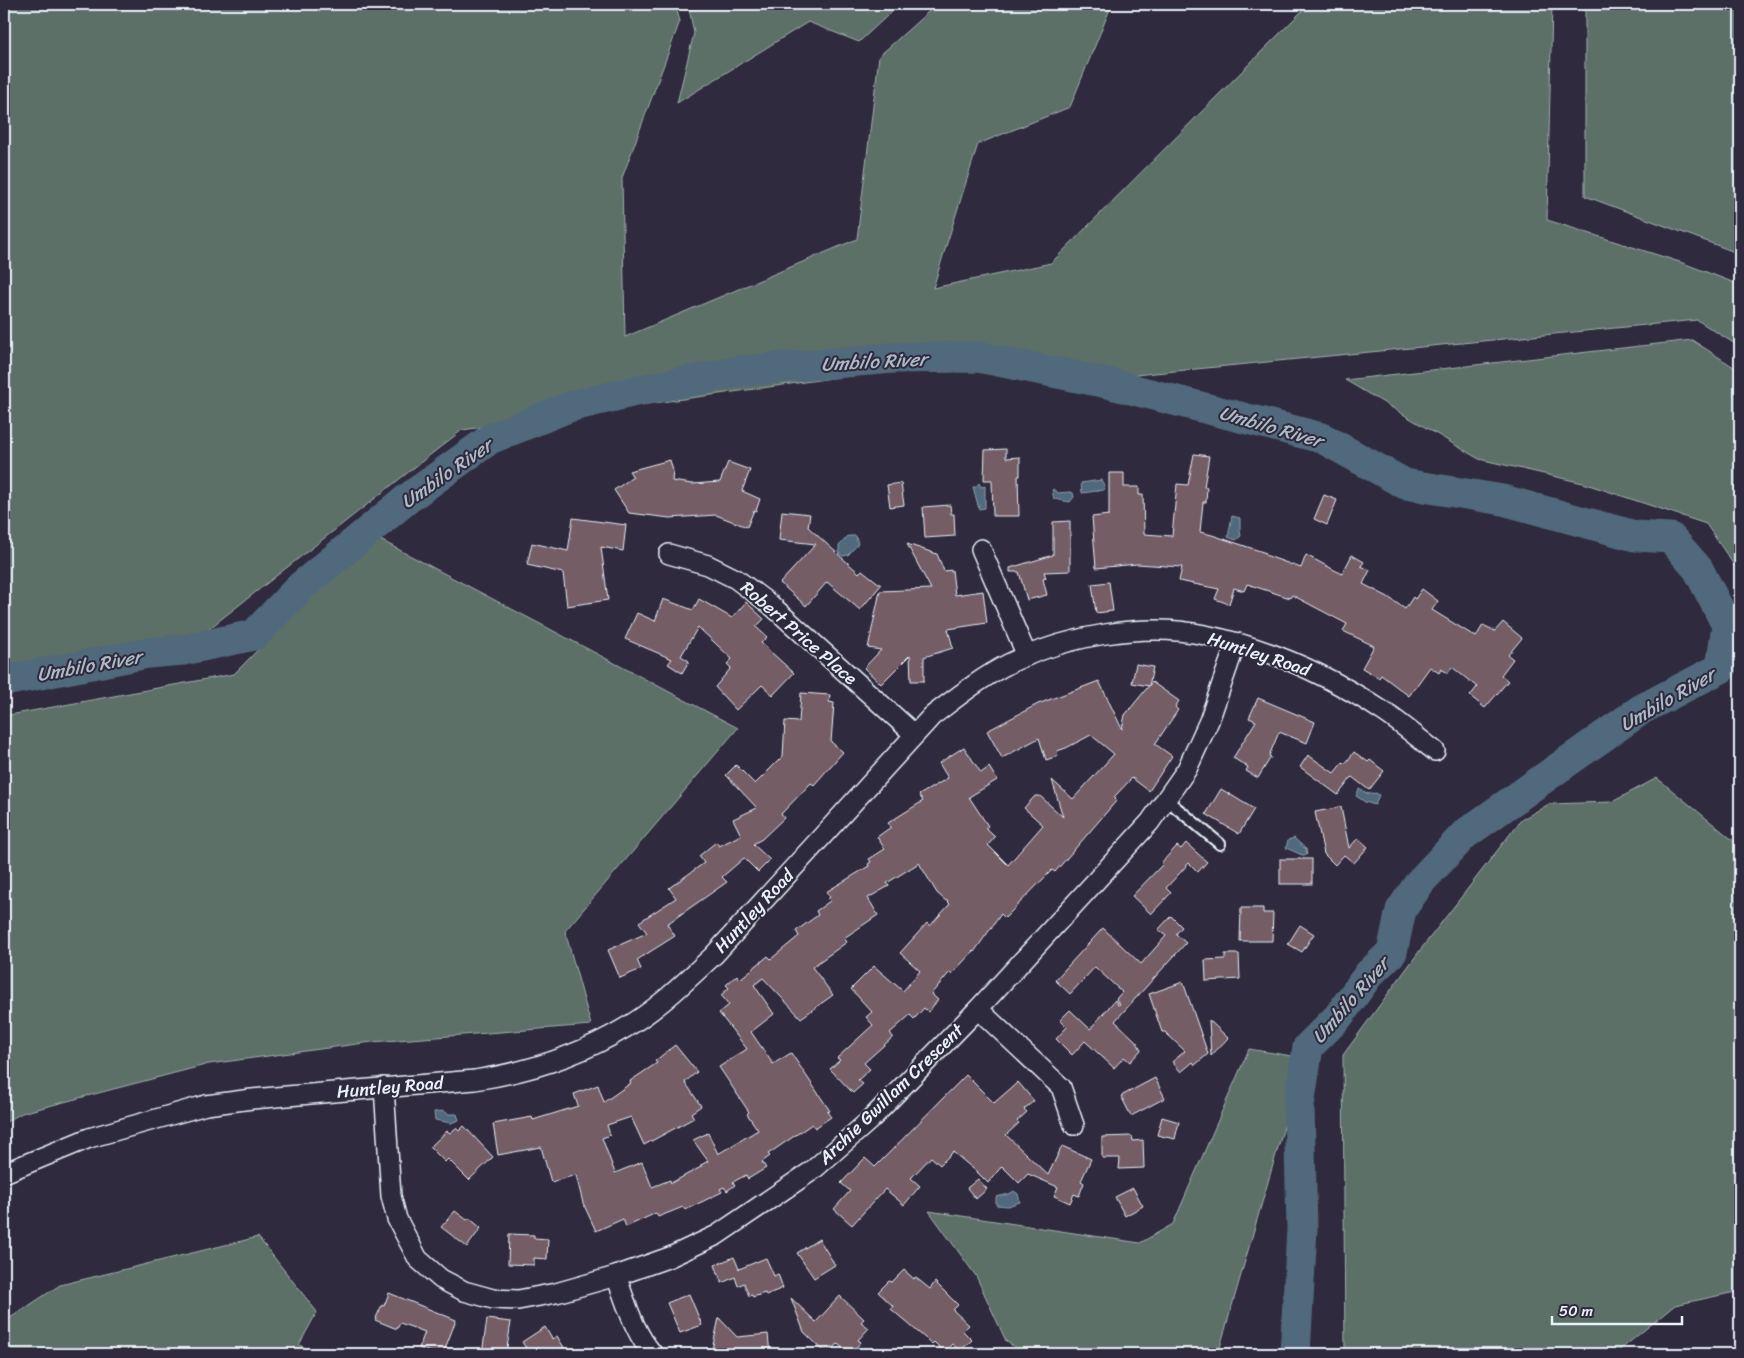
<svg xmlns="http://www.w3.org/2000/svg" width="1744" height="1358" font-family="Sriracha,sans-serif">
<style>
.green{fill:#5b6f67;stroke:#a2b0b0}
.water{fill:#51697b;stroke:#8d9fad}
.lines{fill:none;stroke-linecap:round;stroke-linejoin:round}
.river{stroke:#51697b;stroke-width:31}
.building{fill:#755d66;stroke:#e8f1f8}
.lane-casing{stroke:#e8f1f8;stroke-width:14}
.street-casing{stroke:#e8f1f8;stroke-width:22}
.lane{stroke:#2f2a3d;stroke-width:10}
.street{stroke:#2f2a3d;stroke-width:19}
.labels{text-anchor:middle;stroke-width:4;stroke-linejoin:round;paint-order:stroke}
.street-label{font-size:18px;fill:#e8f1f8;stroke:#2f2a3d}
.water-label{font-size:19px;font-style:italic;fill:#acbbc6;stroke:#2f2a3d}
</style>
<rect width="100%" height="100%" fill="#2f2a3d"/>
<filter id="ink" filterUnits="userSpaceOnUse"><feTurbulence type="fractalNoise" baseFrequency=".02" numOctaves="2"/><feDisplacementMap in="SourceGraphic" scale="10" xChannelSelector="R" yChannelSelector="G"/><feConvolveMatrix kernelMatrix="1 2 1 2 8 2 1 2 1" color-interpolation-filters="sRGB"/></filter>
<g filter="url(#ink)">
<g class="green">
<path d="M4 4H675L680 21 622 178 625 337 857 239 879 56 937 4H1112L1070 107 978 144 933 288 1051 263 1309 4H1552L1547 220 1683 263 1740 285V347L1697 320 1104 378 940 363 462 430 201 635 4 671Z"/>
<path d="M688 4H900L859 42 808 22 677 103 694 33Z"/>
<path d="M1585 4H1740V254L1585 196Z"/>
<path d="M1692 340 1740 371V574L1706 524 1583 483 1479 459 1345 380Z"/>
<path d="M371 535 738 728 565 931 591 1025 372 1042 209 1064 22 1113 4 1123V716L234 674Z"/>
<path d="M1657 778 1740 846V1291L1675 1305 1615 1354H1345L1343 1055 1421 949 1521 820 1549 804 1612 802Z"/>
<path d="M1249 1049 1304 1058 1218 1354H1024L1006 1341 976 1276 929 1211 1140 1243 1173 1224Z"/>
<path d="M258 1237 317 1312 299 1345 319 1354H4V1322L60 1285Z"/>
</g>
<g class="water">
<path d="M1101 480 1105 486 1104 490 1082 493 1081 483Z"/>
<path d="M979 483 981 487 985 486V508L979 509 973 487H976Z"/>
<path d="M1053 489 1058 493 1070 492 1073 493 1074 497 1070 502 1054 499 1052 490Z"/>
<path d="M1232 516 1240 518V530L1241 536 1236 540 1228 537Z"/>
<path d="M848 536H856L858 544 848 555 843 556 839 553V546Z"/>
<path d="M1359 789 1369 794 1376 793 1379 795 1375 805 1365 802 1356 796Z"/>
<path d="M1294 838 1306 849 1307 855H1302L1286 848 1288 840Z"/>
<path d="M444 1111 448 1114H457L459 1120 451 1123 435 1120 434 1112Z"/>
<path d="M1014 1191 1018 1194 1020 1202 1008 1206 996 1205V1197L1009 1194Z"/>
</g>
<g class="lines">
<path class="river" d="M4 681 148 653 183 650 254 635 299 588 407 499 490 439 569 407 636 391 742 371 893 358 978 357 1107 383 1322 438 1405 484 1503 500 1635 536 1671 538 1698 569 1727 625 1721 668 1642 709 1465 834 1420 882 1401 910 1392 952 1369 974 1338 1017 1308 1047 1299 1105 1302 1229 1295 1354"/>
</g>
<g class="building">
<path d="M1006 449V458L1020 457V476H1018L1019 516H993L992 480H984L985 450Z"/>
<path d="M1194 454 1209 456 1204 487H1207L1206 502H1203L1200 532 1212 535 1266 553 1265 555 1301 568 1306 555 1342 574 1352 555 1364 562 1361 566 1370 570 1363 584 1388 597 1405 609 1413 597 1415 599 1422 589 1438 601 1432 610 1476 637 1483 625 1495 631 1503 622 1522 638 1508 655 1513 659 1501 675 1508 681 1485 708 1470 696 1477 687 1452 667 1448 673 1441 669 1439 673 1430 667 1409 696 1381 675 1379 678 1362 668 1374 646 1343 631 1347 624 1292 595 1290 598 1247 584 1244 591 1234 588 1229 604 1215 599 1219 589 1179 581 1182 567 1137 564 1096 568 1092 517 1109 515V473H1124V487H1139V495H1143L1144 534 1172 536 1177 484 1188 485Z"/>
<path d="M670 460 673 471 672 481 692 484 720 482 728 462 750 470 742 491 760 499 756 511 754 510 747 527 716 515 670 518 629 513 614 490 633 477 629 471Z"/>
<path d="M901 483 904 505 890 507 887 485Z"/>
<path d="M1324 495 1337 500 1327 525 1314 519Z"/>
<path d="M950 505 951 514H954L955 536 925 538 923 507Z"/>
<path d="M782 511 810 514 808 527 859 573 862 570 881 585 860 610 827 582 806 606 780 583 816 544 779 540Z"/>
<path d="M573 518 626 525 623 551 601 547 608 600 567 606 563 573 527 565 532 543 568 551Z"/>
<path d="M1070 521V571L1044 572 1046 578 1043 579 1047 595 1027 600 1019 572H1010V568L1053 555V522Z"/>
<path d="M907 544 937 554 944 571 952 570 955 595 983 591 987 623 948 629 953 648 924 657V681H911L910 655 881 684 864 668 881 650 868 648 880 591 931 589Z"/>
<path d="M1109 582 1113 611 1096 613 1092 584Z"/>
<path d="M663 599 693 610 699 599 732 618 746 602 764 619 756 627 767 637 761 643 794 673 773 695 762 685 736 710 715 687 731 668 727 664 732 659 698 627 681 656 689 661 682 673 668 664 672 659 625 639 637 613 655 621Z"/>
<path d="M1136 664 1153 667 1149 686 1132 683Z"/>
<path d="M1099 681 1122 729 1125 715 1152 682 1179 701 1175 707 1178 710 1155 744 1172 756 1149 791 1132 778 1114 797 1117 800 1055 872 1052 870 1005 918 1001 914 974 952 973 951 952 974 950 972 931 994 938 1000 928 1012 924 1008 914 1019 910 1015 890 1033 893 1037 864 1063 870 1069 858 1080 863 1084 853 1093 830 1069 840 1060 837 1058 873 1025 866 1017 872 1012 851 989 874 966 903 991 920 971 900 953 927 923 930 926 950 904 947 901 948 900 946 901 937 893 919 863 887 883 889 886 868 898 878 915 844 938 847 942 812 967 833 995 801 1018 763 978 754 985 774 1014 751 1032 773 1064 791 1053 830 1111 827 1112 831 1117 815 1128 812 1124 768 1154 770 1156 762 1162 766 1168 748 1179 746 1175 733 1182 735 1185 727 1191 724 1187 720 1189 722 1192 685 1210 683 1207 658 1217 656 1213 626 1227 623 1219 596 1231 583 1203 576 1175 551 1182 541 1147 498 1155 493 1124 532 1117 533 1120 578 1106 574 1094 598 1085 604 1102 631 1083 630 1081 657 1063 655 1061 675 1045 697 1072 685 1082 701 1106 691 1113 694 1118 644 1145 631 1117 607 1125 610 1135 602 1138 615 1173 642 1162 652 1187 670 1180 671 1183 701 1167V1165L708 1161 693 1140 708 1133 718 1154 758 1130 747 1114 749 1112 719 1067 747 1049 719 1013 729 1005 721 995 729 988 726 985 737 975 740 979 768 956 771 959 799 936 796 931 818 915 816 911 830 901 828 899 830 897 826 892 869 866 868 864 871 862 869 859 885 849 877 837 891 827 888 823 923 801 919 795 948 778 939 763 964 747 981 773 989 767 997 780 969 797 988 826 985 828 995 837 988 845 1008 865 1043 825 1024 808 1035 796H1040L1063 817 1052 780 1073 799 1114 754 1091 735 1066 748 1057 751 1058 756 1046 760 1039 738 1002 758 987 731 1038 704Z"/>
<path d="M801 693 830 695 829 702 834 703 831 742 843 752 814 785 811 783 781 814 784 818 762 839 753 844 770 860 758 872 744 858 722 877 727 882 667 924 675 936 637 960 641 969 620 978 608 950 647 933 639 922 676 898 669 888 704 863 699 856 716 842 719 846 741 835 733 819 757 808 726 775 736 765 755 784 783 756 785 721 799 722Z"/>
<path d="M1258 698 1315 722 1307 743 1279 732 1269 756 1271 757 1258 778 1246 771 1248 767 1233 758 1256 721 1249 718Z"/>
<path d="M1354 752 1368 762 1370 760 1384 771 1369 790 1352 777 1338 795 1300 767 1308 755 1334 773 1343 762 1345 764Z"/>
<path d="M1221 789 1254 809 1239 834 1206 814Z"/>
<path d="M1341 807 1349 848 1358 838 1368 847 1354 863 1344 855 1335 865 1324 854 1315 812Z"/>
<path d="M1186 843 1207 862 1198 872 1189 863 1166 888 1171 893 1151 914 1132 896 1163 864 1161 863 1177 846 1181 849Z"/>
<rect x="1280" y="859" width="32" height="25"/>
<path d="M1241 908H1263V913H1273L1272 941H1240Z"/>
<path d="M1171 916 1182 927 1176 934 1186 943 1115 1021 1137 1042 1141 1050 1130 1062 1124 1057 1114 1068 1085 1041 1072 1055 1056 1039 1067 1027 1060 1020 1070 1010 1090 1029 1115 1000 1118 1005 1120 1004 1116 999 1122 992 1095 967 1070 994 1055 980 1103 928 1141 964 1166 936 1158 930Z"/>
<path d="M1300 925 1314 934 1302 952 1288 944Z"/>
<path d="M1225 954H1239L1240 979 1206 981 1205 960 1225 959Z"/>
<path d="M1183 982 1208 1054 1195 1065 1193 1062 1181 1072 1172 1062 1185 1051 1165 1032H1162L1149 994Z"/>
<path d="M1209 1020 1228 1038 1211 1056Z"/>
<path d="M966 1075 994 1103 1018 1082 1034 1101 1024 1109 1027 1112 1017 1121 1019 1123 1006 1135 1048 1175 1062 1146 1091 1159 1081 1181 1084 1183 1079 1196 1074 1194 1070 1203 1054 1196 1058 1187 1028 1174 1019 1183 1002 1166 988 1183 977 1172 953 1152 940 1165 931 1157 911 1178 920 1186 904 1205 885 1189 852 1225 834 1209 850 1191 841 1183 865 1158 875 1167Z"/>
<path d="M1155 1078 1165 1098 1131 1116 1121 1096Z"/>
<path d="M1162 1117 1179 1122 1175 1139 1157 1135Z"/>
<path d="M464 1126 493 1157 469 1180 448 1159 445 1162 430 1147 447 1131 450 1133 456 1128 459 1131Z"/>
<path d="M1132 1136 1133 1141 1143 1140 1144 1168 1119 1169 1120 1158H1102V1137Z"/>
<path d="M978 1179 987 1189 976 1199 967 1188Z"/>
<path d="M1133 1188 1143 1206 1125 1216 1115 1197Z"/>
<path d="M455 1211 467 1220 469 1218 481 1228 467 1247 441 1227Z"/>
<path d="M509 1234 534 1235V1238L548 1239 547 1259 534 1258V1265L508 1264Z"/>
<path d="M819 1239 835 1265 814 1278 797 1253Z"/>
<path d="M734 1257 739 1269 766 1258 774 1276 778 1274 783 1288 766 1295 765 1293 753 1297 752 1295 749 1296 744 1283 738 1286 735 1277 722 1283 715 1265Z"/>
<path d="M904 1270 914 1279 915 1277 930 1289 935 1282 958 1305 953 1310 969 1325 963 1331 972 1340 960 1351 952 1344 944 1352 934 1342 932 1344 891 1309 893 1306 878 1292 889 1281 892 1282Z"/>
<path d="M389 1293 456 1320 443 1354H436L419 1348 425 1332 400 1323 397 1329 375 1320 382 1305 384 1306Z"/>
<path d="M689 1294 702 1325 680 1333 667 1303Z"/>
<path d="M840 1296 864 1319 861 1322 869 1328 858 1340 861 1342 850 1354 838 1344 827 1354 804 1332 791 1298 816 1322Z"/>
<path d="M719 1318 737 1337 768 1334 770 1354H711Z"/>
<path d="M487 1319 511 1322 506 1354H482Z"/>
<path d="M545 1327 552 1339 557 1336 568 1354H530L539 1348 529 1353 522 1342Z"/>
</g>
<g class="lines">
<defs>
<g id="lane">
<path d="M1167 800 1220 844"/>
<path d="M1736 1354 1740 1353"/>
</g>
<g id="street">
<path d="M981 549 1027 656"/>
<path d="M669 554 708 565 736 579 771 605 914 734"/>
<path d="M978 1009 1061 1087 1074 1125"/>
<path d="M384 1087 391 1196 397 1219 418 1259 441 1279 464 1291 493 1299 518 1300 556 1293 616 1276 670 1257 717 1235 813 1170 870 1120 978 1009 1150 822 1187 769 1209 721 1236 643"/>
<path d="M4 1173 89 1138 206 1105 252 1099 475 1080C527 1072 580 1055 625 1028 658 1009 686 981 714 955L932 716C957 697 982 677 1010 663 1067 636 1143 622 1205 635 1269 648 1328 675 1381 710 1400 722 1418 738 1435 751"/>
<path d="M616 1276C626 1302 634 1333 653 1354"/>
</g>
</defs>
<use href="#lane" class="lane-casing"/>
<use href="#street" class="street-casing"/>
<use href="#lane" class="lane"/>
<use href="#street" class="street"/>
</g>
</g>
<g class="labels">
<g class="street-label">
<text transform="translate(799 633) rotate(41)" y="6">Robert Price Place</text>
<text transform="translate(1259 654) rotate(18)" y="6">Huntley Road</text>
<text transform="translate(754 911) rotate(-47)" y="6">Huntley Road</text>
<text transform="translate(390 1087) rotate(-5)" y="6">Huntley Road</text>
<text transform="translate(891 1094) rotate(-44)" y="6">Archie Gwillam Crescent</text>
</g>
<g class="water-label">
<text transform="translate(874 361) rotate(-3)" y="7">Umbilo River</text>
<text transform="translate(1271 426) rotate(16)" y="7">Umbilo River</text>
<text transform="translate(446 473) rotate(-35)" y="7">Umbilo River</text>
<text transform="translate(89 665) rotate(-10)" y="7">Umbilo River</text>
<text transform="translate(1667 699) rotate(-30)" y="7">Umbilo River</text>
<text transform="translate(1350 1000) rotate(-49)" y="7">Umbilo River</text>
</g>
</g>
<rect width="1744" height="1358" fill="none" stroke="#2f2a3d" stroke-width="20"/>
<rect x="10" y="10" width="1724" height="1338" fill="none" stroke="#e8f1f8" stroke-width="2" filter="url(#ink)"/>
<path d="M1552 1316v8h130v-8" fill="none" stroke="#e8f1f8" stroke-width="2.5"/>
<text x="1559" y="1316" font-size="15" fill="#e8f1f8" stroke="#2f2a3d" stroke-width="4" paint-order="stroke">50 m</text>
</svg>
